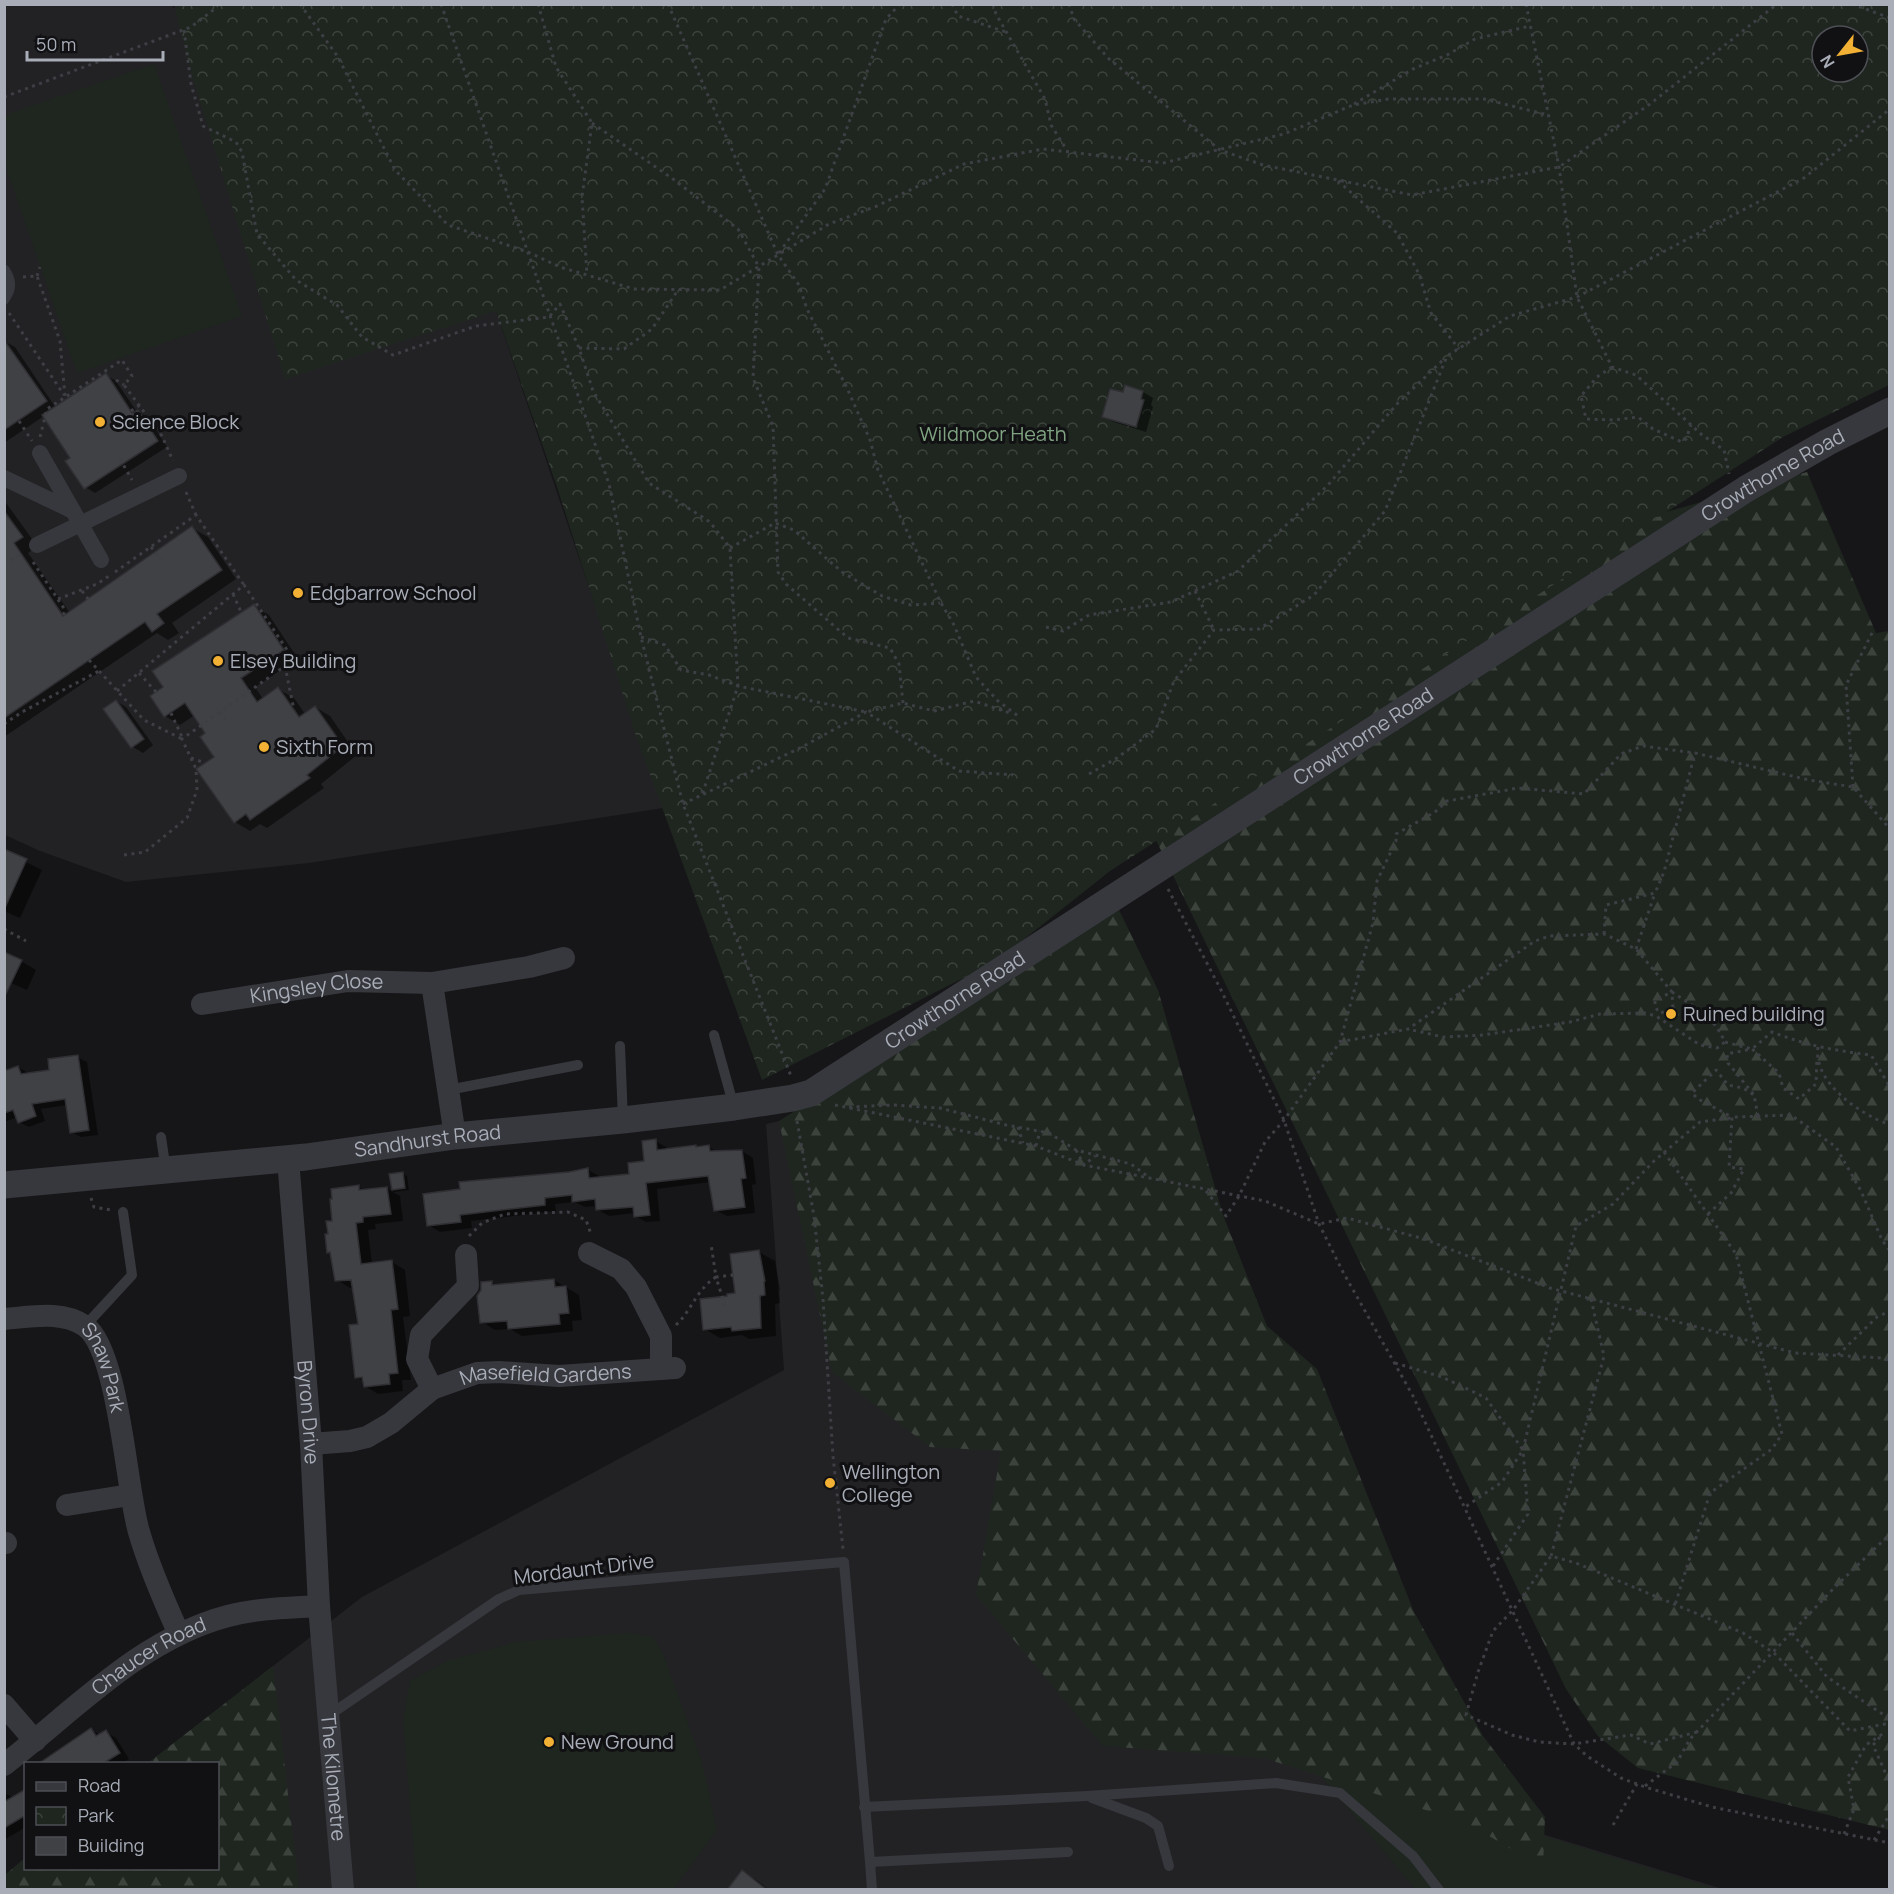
<svg xmlns="http://www.w3.org/2000/svg" width="1894" height="1894" font-family="Manrope,sans-serif">
<style>
.built{fill:#222225}
.grass{fill:#1e261f}
.forest{fill:url(#forest-firs)}
.park{fill:url(#park-crowns);fill-rule:evenodd}
.shadow{fill:#0007}
.building{fill:#404145;stroke:#303034;stroke-width:1.5}
.lines{fill:none;stroke-linecap:round;stroke-linejoin:round}
.path{stroke:#3d3f44;stroke-width:3;stroke-dasharray:3 4.5;stroke-linecap:butt}
.service{stroke:#37383d;stroke-width:10}
.pedestrian{stroke:#37383d;stroke-width:16}
.minor{stroke:#37383d;stroke-width:22}
.tertiary{stroke:#37383d;stroke-width:27}
.poi-dot{fill:#f2b134;stroke:#111113;stroke-width:2}
.labels{text-anchor:middle;stroke-width:6;stroke-linejoin:round;paint-order:stroke}
.poi-label{font-size:20px;fill:#a8adb8;stroke:#111113;text-anchor:start}
.park-label{font-size:20px;fill:#7fa381;stroke:#111113}
.street-label{font-size:20px;fill:#a8adb8;stroke:#111113}
</style>
<defs>
<pattern id="forest-firs" width="22" height="20" patternUnits="userSpaceOnUse" patternTransform="scale(1.5)"><rect width="22" height="20" fill="#1e261f"/><path d="M5 1l3.5 6h-7zM16 11l3.5 6h-7z" fill="#3c433d"/></pattern>
<pattern id="park-crowns" width="20" height="18" patternUnits="userSpaceOnUse" patternTransform="scale(1.5)"><rect width="20" height="18" fill="#1e261f"/><path d="M2 6a3 3 0 1 1 6 0M12 15a3 3 0 1 1 6 0" fill="none" stroke="#3c433d"/></pattern>
</defs>
<rect width="100%" height="100%" fill="#161618"/>
<g class="built">
<path d="M5 5H171L496 311 663 808 309 863 126 882 40 851 5 835Z"/>
<path d="M797 1117 1311 1764 1723 1889 5 1890V1875L25 1858 26 1868H218V1764L148 1763 362 1597 784 1370 766 1124Z"/>
</g>
<g class="grass">
<path d="M154 64 242 316 77 373 5 164V115Z"/>
<path d="M628 1633 653 1637 663 1653 702 1763 717 1830 675 1887 672 1890 417 1889 403 1720 410 1681 447 1661 516 1642Z"/>
<path d="M1311 1764 1716 1889H1415Z"/>
</g>
<g class="forest">
<path d="M886 281 1617 526 1807 472 1876 633 1889 631V1830L1638 1768 1598 1736 1566 1689Z"/>
<path d="M1118 908 1158 990 1223 1215 1267 1326 1317 1369 1414 1612 1483 1736 1545 1817 1543 1868 1469 1824 1264 1758 1103 1746 976 1595 1001 1451 930 1447 832 1372 779 1121Z"/>
<path d="M273 1666 299 1889H5V1875L25 1858 26 1868H218V1764L148 1763Z"/>
</g>
<path class="park" d="M174 5H1889V385L1783 437 1351 715 1110 871 995 962 762 1080 637 739 558 490 496 311 285 379 192 75ZM1822 36H1858V72H1822Z"/>
<g class="shadow">
<path d="M4 341 15 347 56 408 106 375 116 381 137 412 148 417 167 447 95 493 85 487 72 458 44 416 4 443Z"/>
<path d="M1143 392 1153 398 1151 405 1153 407 1146 432 1114 422 1104 417 1124 394Z"/>
<path d="M4 500 37 546 28 553 70 613 192 528 208 537 236 579 172 623 179 633 168 640 157 633 4 737Z"/>
<path d="M254 606 269 615 298 659 255 687 263 699 278 689 294 698 305 714 315 707 330 716 357 755 321 784 324 788 267 828 260 824 250 831 235 822 207 734 195 715 180 725 165 716V688Z"/>
<path d="M116 701 126 707 153 745 143 753 133 747 105 709Z"/>
<path d="M4 851 42 870 20 918 4 911Z"/>
<path d="M21 961 36 970 27 990 4 980Z"/>
<path d="M77 1057 87 1062 98 1135 81 1137 71 1132 67 1105 41 1109 45 1121 29 1127 19 1122 18 1117 4 1122V1072L18 1067 28 1073 51 1072Z"/>
<path d="M655 1141 666 1147 667 1150 709 1147 718 1152 742 1151 753 1158 756 1184 752 1185 755 1213 727 1216 715 1210 710 1182 657 1189 660 1221 646 1222 635 1216V1213L609 1216 598 1210 597 1206 585 1207 575 1202 555 1204 556 1211 471 1221 472 1228 440 1232 428 1225 570 1173 588 1170 599 1176V1179L631 1176 646 1162Z"/>
<path d="M403 1174 407 1176 409 1190 393 1192 400 1196 403 1221 375 1224 376 1229 368 1230 372 1264 392 1262 405 1270 410 1316 403 1317 411 1380H402L403 1391 378 1394 365 1386 364 1381 357 1377 359 1325 354 1288H350L337 1280 329 1235 334 1222 358 1187 366 1191 387 1188 393 1192 391 1175Z"/>
<path d="M759 1252 775 1261 780 1290H779L780 1303 775 1304 776 1336 749 1339 742 1335 720 1338 705 1329 729 1297 736 1294Z"/>
<path d="M554 1280 579 1295 582 1320 572 1321 573 1331 522 1336 510 1329 495 1330 482 1322 491 1282 497 1286Z"/>
<path d="M91 1730 101 1735 106 1732 116 1738 129 1759 121 1764H56Z"/>
<path d="M26 1790V1827L4 1840V1827L8 1828 4 1823V1795L6 1794 14 1798Z"/>
<path d="M743 1872 758 1881 769 1890H731Z"/>
</g>
<g class="building">
<path d="M4 340 47 401 4 430Z"/>
<path d="M106 373 132 413 138 410 158 441 84 489 65 461 70 458 42 415Z"/>
<path d="M1125 385 1143 391 1141 399 1144 400 1136 427 1102 417 1110 389 1123 392Z"/>
<path d="M4 511 23 537 14 543 63 616 192 526 222 570 157 614 164 623 152 632 145 622 4 718Z"/>
<path d="M254 604 284 650 241 678 257 702 278 687 299 717 315 706 343 746 307 775 310 778 250 820 246 814 234 823 196 769 214 757 200 737 205 733 185 703 164 717 150 696 163 687 152 671Z"/>
<path d="M116 700 144 739 131 748 103 709Z"/>
<path d="M4 849 27 859 4 910Z"/>
<path d="M4 952 22 960 4 998Z"/>
<path d="M78 1055 89 1130 70 1133 65 1099 32 1104 36 1116 18 1123 13 1110 4 1113V1071L18 1066 21 1074 49 1070 48 1059Z"/>
<path d="M656 1139 657 1150 696 1145V1147L709 1145 710 1151 742 1150 746 1178 741 1179 745 1207 714 1211 708 1176 646 1183 650 1215 634 1217 633 1207 596 1210 595 1199 572 1202V1195L545 1198V1205L460 1215 461 1222 427 1226 423 1194 460 1189 459 1182 569 1172 588 1168 589 1178 629 1174 628 1163 644 1161 642 1141Z"/>
<path d="M403 1172 405 1188 392 1190 389 1174Z"/>
<path d="M359 1185V1190L387 1187 391 1214 363 1217V1222L356 1223 361 1264 392 1260 398 1309 391 1310 398 1373 389 1374 390 1384 364 1387 362 1377 355 1378 349 1325 358 1324 351 1280 335 1281 330 1252 327 1253 325 1234H328L326 1221H332L330 1199H332L331 1189Z"/>
<path d="M759 1250 765 1281 764 1282 765 1295 760 1296 761 1328 732 1331 731 1327 703 1330 700 1299 727 1296V1294L735 1293 730 1254Z"/>
<path d="M554 1279 555 1287 566 1286 569 1313 559 1314 560 1324 508 1329 507 1321 480 1323 477 1296 481 1290V1282L492 1281V1285Z"/>
<path d="M91 1728 96 1736 106 1730 120 1753 102 1764H38Z"/>
<path d="M26 1789V1815L4 1828V1802Z"/>
<path d="M742 1870 767 1890H727Z"/>
</g>
<g class="lines">
<g class="path">
<path d="M300 4 338 57 395 170 448 225 528 252 560 267 634 289 720 290 829 224 877 206 964 164 1043 149 1163 163 1284 134 1353 105 1388 99H1484L1548 115"/>
<path d="M441 4 609 484 641 637 683 804 791 1076"/>
<path d="M538 4 556 67 592 123 582 197 587 275"/>
<path d="M668 4 778 255 799 285 807 309 847 388 870 440 878 470 941 603 954 625 976 677 998 701 1018 716"/>
<path d="M952 4 958 16 1006 32"/>
<path d="M993 4 996 14 1045 99 1051 125 1068 152"/>
<path d="M1069 4 1074 19 1108 58 1220 150 1263 165 1412 195 1559 167 1650 104 1777 4"/>
<path d="M1526 4 1559 167 1577 297 1612 367 1636 375 1701 434 1724 450 1729 474"/>
<path d="M1852 4 1890 18"/>
<path d="M184 30 191 84 203 126 236 142 242 152 257 234 296 280 337 305 362 337 393 355 476 326 549 317 560 304 579 348 593 391 649 483 710 522 730 548 738 686 702 795"/>
<path d="M4 97 191 27 216 8 218 4"/>
<path d="M1354 104 1413 69 1447 55 1475 39 1530 26"/>
<path d="M592 123 673 179 738 229 759 267 753 378 773 426 778 572 786 584 848 638 890 648 899 664 903 703"/>
<path d="M1338 181 1397 233 1419 274 1431 313 1459 349"/>
<path d="M779 253 825 189 886 19 900 4"/>
<path d="M37 276 40 267"/>
<path d="M23 277 37 276 60 341 65 396"/>
<path d="M9 313 64 395"/>
<path d="M579 348 624 349 652 329 678 290"/>
<path d="M1612 367 1597 377 1581 396 1586 419 1613 420 1638 417 1653 429 1682 442 1686 439 1691 425"/>
<path d="M116 380 124 385"/>
<path d="M131 411 140 405"/>
<path d="M19 421 32 441"/>
<path d="M40 437 47 409 122 360 132 376 124 385 162 436 173 461"/>
<path d="M120 459 132 480"/>
<path d="M186 492 196 515"/>
<path d="M151 547 161 559"/>
<path d="M730 548 775 523 794 530 842 572 882 596 911 605 940 603"/>
<path d="M33 562 65 610 63 616"/>
<path d="M4 564 23 553"/>
<path d="M115 572 196 515 244 585"/>
<path d="M82 591 88 599"/>
<path d="M1195 591 1214 630"/>
<path d="M233 594 241 612"/>
<path d="M58 599 97 584 109 576"/>
<path d="M1046 627 1063 631 1089 615 1171 602 1238 571 1328 485 1396 405 1445 358"/>
<path d="M641 637 665 645 681 670 709 675 738 686 866 712 903 703 934 711 974 701 1013 714"/>
<path d="M4 644H5"/>
<path d="M89 660 144 720 182 739"/>
<path d="M139 673 156 692"/>
<path d="M117 691 244 585 289 653 285 666"/>
<path d="M220 712 225 720"/>
<path d="M171 713 182 737"/>
<path d="M4 724 22 712 99 671"/>
<path d="M191 758 205 763"/>
<path d="M1089 774 1117 758 1156 729 1174 681 1214 630 1259 629 1314 595 1385 511 1447 356 1510 316 1577 297 1804 178 1890 109"/>
<path d="M1853 787 1846 685 1874 629"/>
<path d="M683 804 802 747 866 712 959 771 1013 775"/>
<path d="M124 855 145 852 187 818 197 790 196 769 182 739 285 666 294 710"/>
<path d="M1168 889 1221 990 1284 1120 1319 1224 1343 1272 1413 1396 1574 1744 1587 1756 1621 1778 1645 1787 1712 1807 1890 1843"/>
<path d="M4 929 26 941"/>
<path d="M1604 934 1606 905 1655 893 1664 872 1695 753"/>
<path d="M1636 949 1655 893"/>
<path d="M1340 1042 1408 1029 1535 941 1549 936 1604 934 1636 949 1672 992 1673 1010 1659 1013 1655 1006V1000L1672 992C1697 1009 1711 1013 1725 1042L1717 1048 1700 1045 1656 1016 1645 1013 1600 1014 1570 1022 1483 1035 1443 1037 1408 1029"/>
<path d="M1725 1042 1752 1049 1772 1032C1805 1045 1836 1051 1871 1055L1890 1087"/>
<path d="M1818 1047C1813 1083 1860 1114 1890 1125"/>
<path d="M835 1105 1036 1146 1084 1165 1265 1201 1319 1224 1347 1218 1424 1239 1550 1288 1795 1353 1882 1358 1890 1361"/>
<path d="M849 1107 894 1105 940 1108 1006 1125 1049 1133 1076 1150 1131 1164 1147 1176"/>
<path d="M1758 1116 1754 1095 1728 1063 1727 1054 1752 1049 1779 1073 1783 1088 1799 1099 1816 1084 1817 1057"/>
<path d="M797 1121 814 1216 823 1299 833 1456 843 1549"/>
<path d="M1018 1127 1023 1143"/>
<path d="M1036 1146 1040 1131"/>
<path d="M1076 1150 1084 1165 1095 1156"/>
<path d="M1664 1152 1736 1254 1782 1434 1772 1449 1710 1493 1675 1605"/>
<path d="M1206 1191 1226 1216 1239 1196 1265 1142 1284 1120 1340 1042 1373 923 1377 881 1396 841V834L1435 812 1447 801 1518 788 1584 794 1621 754 1643 746 1695 753 1809 780 1853 787 1890 829"/>
<path d="M91 1198 94 1207 111 1210"/>
<path d="M1708 1214 1731 1193 1744 1169 1729 1167 1732 1117 1698 1099 1692 1093 1716 1070 1728 1085 1743 1088 1754 1095"/>
<path d="M469 1236 482 1223 505 1214 568 1212 586 1220 591 1234"/>
<path d="M725 1306 716 1277 733 1275"/>
<path d="M676 1325C692 1310 696 1290 716 1277L711 1244"/>
<path d="M1838 1355 1877 1317 1890 1311"/>
<path d="M1395 1363 1442 1377 1486 1398 1523 1450 1502 1482 1465 1507"/>
<path d="M1551 1556 1604 1356 1591 1299"/>
<path d="M1493 1566 1528 1514 1523 1450 1576 1226 1613 1204 1654 1161 1700 1122 1737 1117 1791 1115 1836 1147 1861 1191 1882 1240 1890 1251"/>
<path d="M1792 1633 1827 1677 1890 1719"/>
<path d="M1697 1732 1650 1744 1631 1735 1574 1744 1539 1742 1512 1735 1466 1715 1478 1672 1493 1631 1513 1610 1551 1556 1576 1563 1743 1633 1774 1653 1850 1731 1890 1723"/>
<path d="M1880 1737 1873 1745 1890 1783"/>
<path d="M1645 1786 1677 1762 1690 1739 1834 1588 1890 1534"/>
<path d="M1613 1825 1637 1784"/>
<path d="M1844 1834 1854 1809 1848 1777 1866 1745 1884 1733"/>
<path d="M1874 1840 1890 1814"/>
</g>
<g class="service">
<path d="M4 300C12 289 12 281 5 270"/>
<path d="M714 1035 734 1107"/>
<path d="M620 1046 623 1120"/>
<path d="M448 1090 578 1065"/>
<path d="M161 1137 166 1171"/>
<path d="M85 1326 132 1275 123 1212"/>
<path d="M328 1716 499 1599 519 1590 844 1562 870 1862"/>
<path d="M1092 1798 1146 1818 1158 1826 1169 1866"/>
<path d="M864 1807 1087 1796 1276 1783 1340 1793 1413 1856 1439 1890"/>
<path d="M872 1890 870 1862 1068 1852"/>
</g>
<g class="pedestrian">
<path d="M40 453 101 560"/>
<path d="M4 478 73 511"/>
<path d="M37 545 179 476"/>
</g>
<g class="minor">
<path d="M432 983 455 1136"/>
<path id="s1" d="M202 1004 348 981 432 983 529 967 564 958"/>
<path id="s2" d="M288 1159 311 1444 319 1606 343 1890"/>
<path d="M589 1253 621 1269 636 1287 661 1336V1369"/>
<path id="s3" d="M4 1319C31 1317 62 1310 85 1326 119 1350 126 1489 139 1532 149 1567 164 1601 179 1634"/>
<path d="M432 1389 417 1359 421 1335 468 1286 466 1255"/>
<path id="s4" d="M311 1444 350 1441 367 1437 391 1423 432 1389 477 1373 499 1372 559 1376 675 1368"/>
<path d="M67 1505 130 1495"/>
<path d="M4 1543H6"/>
<path d="M4 1705 35 1741"/>
<path id="s5" d="M4 1765C74 1711 140 1639 228 1616 258 1608 289 1608 319 1606"/>
</g>
<path class="tertiary" id="s6" d="M4 1185 306 1157 455 1136 623 1120 734 1107 793 1098 811 1093 1746 489 1828 442 1890 411"/>
</g>
<g class="poi-dot">
<circle cx="100" cy="422" r="6"/>
<circle cx="298" cy="593" r="6"/>
<circle cx="218" cy="661" r="6"/>
<circle cx="264" cy="747" r="6"/>
<circle cx="1671" cy="1014" r="6"/>
<circle cx="830" cy="1483" r="6"/>
<circle cx="549" cy="1742" r="6"/>
</g>
<g class="labels">
<g class="poi-label">
<text x="112" y="429">Science Block</text>
<text x="310" y="600">Edgbarrow School</text>
<text x="230" y="668">Elsey Building</text>
<text x="276" y="754">Sixth Form</text>
<text x="1683" y="1021">Ruined building</text>
<text x="842" y="1479">Wellington<tspan x="842" dy="23">College</tspan></text>
<text x="561" y="1749">New Ground</text>
</g>
<g class="park-label">
<text x="993" y="441">Wildmoor Heath</text>
</g>
<g class="street-label">
<text dy="7" stroke="none"><textPath href="#s6" startOffset="1956">Crowthorne Road</textPath></text>
<text dy="7" stroke="none"><textPath href="#s6" startOffset="1470">Crowthorne Road</textPath></text>
<text dy="7" stroke="none"><textPath href="#s1" startOffset="116">Kingsley Close</textPath></text>
<text dy="7" stroke="none"><textPath href="#s6" startOffset="984">Crowthorne Road</textPath></text>
<text dy="7" stroke="none"><textPath href="#s6" startOffset="426">Sandhurst Road</textPath></text>
<text dy="7" stroke="none"><textPath href="#s3" startOffset="130">Shaw Park</textPath></text>
<text dy="7" stroke="none"><textPath href="#s4" startOffset="254">Masefield Gardens</textPath></text>
<text dy="7" stroke="none"><textPath href="#s2" startOffset="254">Byron Drive</textPath></text>
<text transform="translate(584 1569) rotate(-7)" y="7">Mordaunt Drive</text>
<text dy="7" stroke="none"><textPath href="#s5" startOffset="182">Chaucer Road</textPath></text>
<text dy="7" stroke="none"><textPath href="#s2" startOffset="620">The Kilometre</textPath></text>
</g>
</g>
<rect width="1894" height="1894" fill="none" stroke="#a8adb8" stroke-width="12"/>
<rect x="24" y="1762" width="195" height="108" fill="#111113" stroke="#4d4f55" stroke-width="1.5"/>
<rect x="36" y="1782" width="30" height="9" fill="#37383d" stroke="#4d4f55" stroke-width="1.5"/>
<text x="78" y="1792" font-size="18" fill="#a8adb8">Road</text>
<rect x="36" y="1807" width="30" height="18" fill="url(#park-crowns)" stroke="#4d4f55" stroke-width="1.5"/>
<text x="78" y="1822" font-size="18" fill="#a8adb8">Park</text>
<rect x="36" y="1837" width="30" height="18" fill="#404145" stroke="#4d4f55" stroke-width="1.5"/>
<text x="78" y="1852" font-size="18" fill="#a8adb8">Building</text>
<g transform="translate(1840 54) rotate(239)"><circle r="28" fill="#111113" stroke="#4d4f55" stroke-width="1.5"/>
<path d="M0-4.5L10 22L0 15L-10 22Z" fill="#f2b134"/>
<text y="-9" font-size="16" font-weight="bold" text-anchor="middle" fill="#a8adb8">N</text>
</g>
<path d="M27 51v9h136v-9" fill="none" stroke="#a8adb8" stroke-width="3"/>
<text x="36" y="51" font-size="18" fill="#a8adb8" stroke="#111113" stroke-width="4.5" paint-order="stroke">50 m</text>
</svg>
